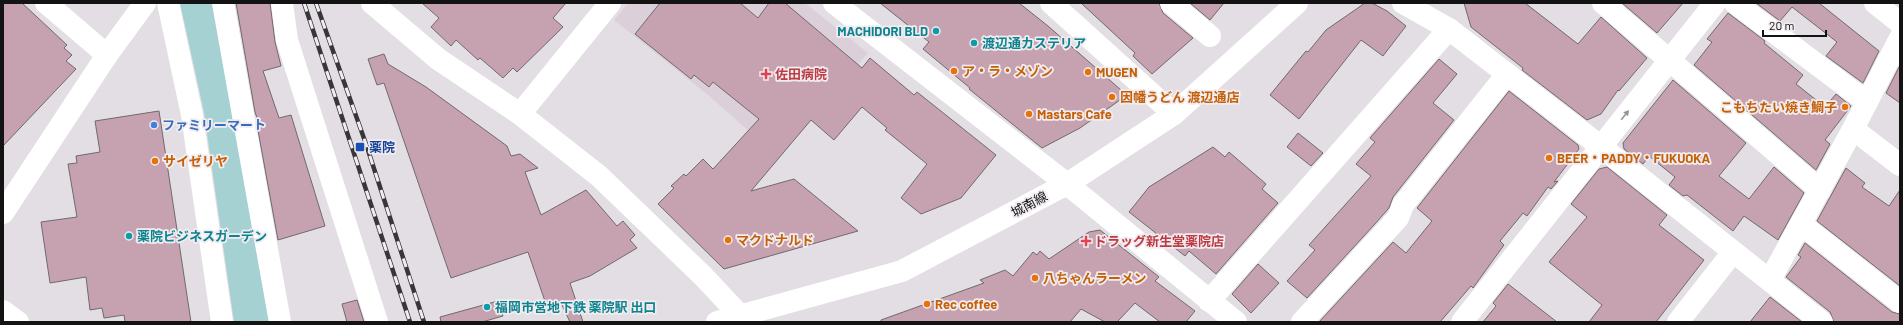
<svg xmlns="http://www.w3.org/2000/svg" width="1903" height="325" font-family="Barlow,'Noto Sans JP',sans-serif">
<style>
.built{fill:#dbd0da}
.water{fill:#a5d1d2}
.building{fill:#c6a2b0;stroke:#706a6c}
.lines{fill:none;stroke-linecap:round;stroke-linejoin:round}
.minor{stroke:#fff;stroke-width:22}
.major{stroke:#fff;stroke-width:22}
.rail-casing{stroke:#383638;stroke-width:4.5}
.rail{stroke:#f1ecf0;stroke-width:3;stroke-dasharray:9;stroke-linecap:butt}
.oneway{fill:#959595}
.culture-dot{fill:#0f9aa8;stroke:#f1ecf0;stroke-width:1.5}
.food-dot{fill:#e8710a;stroke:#f1ecf0;stroke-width:1.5}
.health-dot{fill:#e0444e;stroke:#f1ecf0;stroke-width:1.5}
.shop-dot{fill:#3f7fe0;stroke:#f1ecf0;stroke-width:1.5}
.transit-dot{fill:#1a4fb4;stroke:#f1ecf0;stroke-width:1.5}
.labels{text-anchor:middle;stroke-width:3.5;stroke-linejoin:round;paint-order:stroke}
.culture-label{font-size:13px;font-weight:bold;fill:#0d838f;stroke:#f1ecf0;text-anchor:start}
.food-label{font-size:13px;font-weight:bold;fill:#c56008;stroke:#f1ecf0;text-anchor:start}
.health-label{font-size:13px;font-weight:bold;fill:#be3a42;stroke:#f1ecf0;text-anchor:start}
.shop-label{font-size:13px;font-weight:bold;fill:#366cbe;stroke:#f1ecf0;text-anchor:start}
.transit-label{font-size:13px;font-weight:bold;fill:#164399;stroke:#f1ecf0;text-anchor:start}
.street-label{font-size:13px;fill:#141314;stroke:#f1ecf0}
</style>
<rect width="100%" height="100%" fill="#e3dee3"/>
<path class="built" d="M628 3H805L868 53 778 157 708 95 614 20Z"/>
<path class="water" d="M180 3H215L271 322H234L204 112Z"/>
<g class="building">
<path d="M3 3H22L67 45 64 48 72 55 66 61 76 69 3 146Z"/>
<path d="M236 3H270L275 42 281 66 263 71 279 118 291 115 325 226 278 240 257 125 259 124 255 112Z"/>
<path d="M422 3H566L553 18 563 27 517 72 513 68 503 78 480 58 478 60 456 40 451 46 431 27 439 18Z"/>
<path d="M660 3H740L758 18 769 3H785L862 68 870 58 914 95 917 92 996 155 961 198 921 214 901 198 927 164 885 130 887 128 862 107 834 140 811 120 751 191 794 179 858 231 724 269 658 204 674 188 671 186 684 174 686 176 703 159 713 169 759 119 713 82 709 87 694 75 691 79 635 34Z"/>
<path d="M880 3H1019L1048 26 1121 90 1120 100 1080 128 1042 148 969 89 970 88 923 49 929 42Z"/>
<path d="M1081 3H1159L1163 13 1193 38 1152 74 1133 56 1135 53Z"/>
<path d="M1190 3H1224L1210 20Z"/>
<path d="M1365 3H1372L1387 11 1406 26 1383 56 1361 40 1299 119 1270 95 1306 51 1308 52 1326 30Z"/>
<path d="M1464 3H1525L1578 44 1601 17 1647 58 1619 91 1618 90 1601 114 1587 120 1522 70 1523 68 1471 27Z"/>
<path d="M1622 3H1683L1657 33Z"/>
<path d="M1756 3H1819L1879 51 1863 83 1826 56 1837 42 1792 7 1780 21Z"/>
<path d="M1728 13 1765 41 1764 43 1803 75 1796 84 1825 107 1836 94 1851 106 1825 140 1830 144 1816 170 1694 65 1712 42 1707 39Z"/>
<path d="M384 54 388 64 426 87 507 146 511 156 520 154 538 168 525 172 541 215 586 190 617 226 623 221 635 235 630 240 637 248 590 276 570 283 583 322H570L560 301 547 307 528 252 451 278 384 83 377 85 368 59Z"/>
<path d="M1439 59 1457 74 1433 103 1454 120 1393 197 1389 208 1374 225 1307 298 1287 281 1315 250 1309 245 1371 176 1356 164 1375 142 1370 138Z"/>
<path d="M1899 67H1900V103L1886 93Z"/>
<path d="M1673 80 1746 143 1719 176 1749 199 1774 167 1804 193 1778 240 1744 216 1733 231 1687 195 1683 196 1669 185 1675 177 1649 156 1643 164 1624 149 1623 143Z"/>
<path d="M1509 91 1578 145 1579 149 1554 182 1558 181 1551 189 1548 187 1527 216 1523 213 1500 241 1504 245 1473 288 1471 286 1440 322H1319L1393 242 1406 253 1432 221 1417 208Z"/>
<path d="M159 111 191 322H125L124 315 104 318 102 308 90 310 86 277 50 283 41 222 77 217 68 164 77 163 76 156 100 152 95 121Z"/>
<path d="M1298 133 1323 153 1311 166 1287 147Z"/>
<path d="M1213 147 1225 157 1229 152 1266 184 1262 189 1278 203 1216 274 1189 251 1185 256 1129 212 1149 187Z"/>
<path d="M1607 167 1667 215 1659 225 1704 260 1656 322H1589L1602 305 1549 262 1587 217 1571 204 1599 169Z"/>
<path d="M1846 168 1865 183 1862 187 1889 206 1900 190V286L1817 221Z"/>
<path d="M1100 230 1159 277 1155 281 1195 311 1186 322H1160L1135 303 1117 322H1105L1081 309 1070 322H881V320L984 283 980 280 1005 270 1013 276 1033 252 1037 255 1040 251 1049 259 1089 232Z"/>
<path d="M1805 243 1892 312 1900 314V322H1834L1830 312 1786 277 1801 257 1798 255Z"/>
<path d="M1258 264 1279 283 1251 313 1232 294Z"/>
<path d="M1508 284 1557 322H1483L1496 306 1493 303Z"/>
<path d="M1770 297 1802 322H1750Z"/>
<path d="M357 300 364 322H347L342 304Z"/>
<path d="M498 301 503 316 482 322H441L440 317Z"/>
</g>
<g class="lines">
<g class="minor">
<path d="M46 3 107 55"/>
<path d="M168 3 192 115 222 322"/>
<path d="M223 3 280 322"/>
<path d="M282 3 287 40 377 322"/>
<path d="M372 3 438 59 520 114 599 176 704 277 746 322"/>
<path d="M834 3 1067 184 1236 322"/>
<path d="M1051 3 1174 114"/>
<path d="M1171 3 1210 36"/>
<path d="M1403 3 1449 29 1600 146 1822 322"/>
<path d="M1603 3 1820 190"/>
<path d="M1735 3 1867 102"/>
<path d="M520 114 610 3"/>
<path d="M1853 129 1900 165"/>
<path d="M3 213 107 55 145 3"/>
<path d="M1801 224 1900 302"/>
<path d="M1770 280 1853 129 1900 38"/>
<path d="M1209 301 1449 29"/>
<path d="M3 311 18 322"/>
<path d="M717 322 902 271 1067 184 1174 114 1297 3"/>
<path d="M1302 322 1398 218 1403 205 1507 74"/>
<path d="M1462 322 1715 3"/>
<path d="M1678 322 1733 252"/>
</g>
<path class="major" d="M1875 3 1900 23"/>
<defs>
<g id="rail">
<path d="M304 3 410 322"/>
<path d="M316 3 366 144 424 322"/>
</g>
</defs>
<use href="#rail" class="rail-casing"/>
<use href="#rail" class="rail"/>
</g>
<defs><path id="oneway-solid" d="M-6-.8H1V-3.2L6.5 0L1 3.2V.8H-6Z"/></defs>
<use class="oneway" href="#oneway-solid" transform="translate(1625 115) rotate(-51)"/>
<g class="culture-dot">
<circle cx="936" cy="31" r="4"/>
<circle cx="974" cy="43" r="4"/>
<circle cx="129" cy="236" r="4"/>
<circle cx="487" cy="307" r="4"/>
</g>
<g class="food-dot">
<circle cx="954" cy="71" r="4"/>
<circle cx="1088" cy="72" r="4"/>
<circle cx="1112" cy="97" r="4"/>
<circle cx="1845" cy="107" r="4"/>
<circle cx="1029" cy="114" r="4"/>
<circle cx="1549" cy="158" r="4"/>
<circle cx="155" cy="161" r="4"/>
<circle cx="728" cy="240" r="4"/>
<circle cx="1035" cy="278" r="4"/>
<circle cx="927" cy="304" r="4"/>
</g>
<g class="health-dot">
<path d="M764 68h4v4h4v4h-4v4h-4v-4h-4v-4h4z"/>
<path d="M1084 235h4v4h4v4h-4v4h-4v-4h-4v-4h4z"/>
</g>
<circle class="shop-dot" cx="154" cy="125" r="4"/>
<rect class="transit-dot" x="355" y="142" width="10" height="10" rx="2"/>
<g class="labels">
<g class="culture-label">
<text x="928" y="36" text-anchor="end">MACHIDORI BLD</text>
<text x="982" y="48">渡辺通カステリア</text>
<text x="137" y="241">薬院ビジネスガーデン</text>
<text x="495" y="312">福岡市営地下鉄 薬院駅 出口</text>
</g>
<g class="food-label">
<text x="962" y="76">ア・ラ・メゾン</text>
<text x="1096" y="77">MUGEN</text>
<text x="1120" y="102">因幡うどん 渡辺通店</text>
<text x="1837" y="112" text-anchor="end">こもちたい焼き鯛子</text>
<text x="1037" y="119">Mastars Cafe</text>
<text x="1557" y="163">BEER・PADDY・FUKUOKA</text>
<text x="163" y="166">サイゼリヤ</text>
<text x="736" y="245">マクドナルド</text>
<text x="1043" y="283">八ちゃんラーメン</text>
<text x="935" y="309">Rec coffee</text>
</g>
<g class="health-label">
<text x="775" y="79">佐田病院</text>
<text x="1094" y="246">ドラッグ新生堂薬院店</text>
</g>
<g class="shop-label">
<text x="162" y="130">ファミリーマート</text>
</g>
<g class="transit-label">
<text x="369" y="152">薬院</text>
</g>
<g class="street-label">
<text transform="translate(1029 204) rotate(-28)" y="5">城南線</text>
</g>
</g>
<rect width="1903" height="325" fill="none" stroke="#141314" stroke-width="8"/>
<path d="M1763 30v6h63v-6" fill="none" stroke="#141314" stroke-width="2"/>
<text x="1769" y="30" font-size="12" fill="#141314" stroke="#f1ecf0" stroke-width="3" paint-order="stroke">20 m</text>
</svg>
